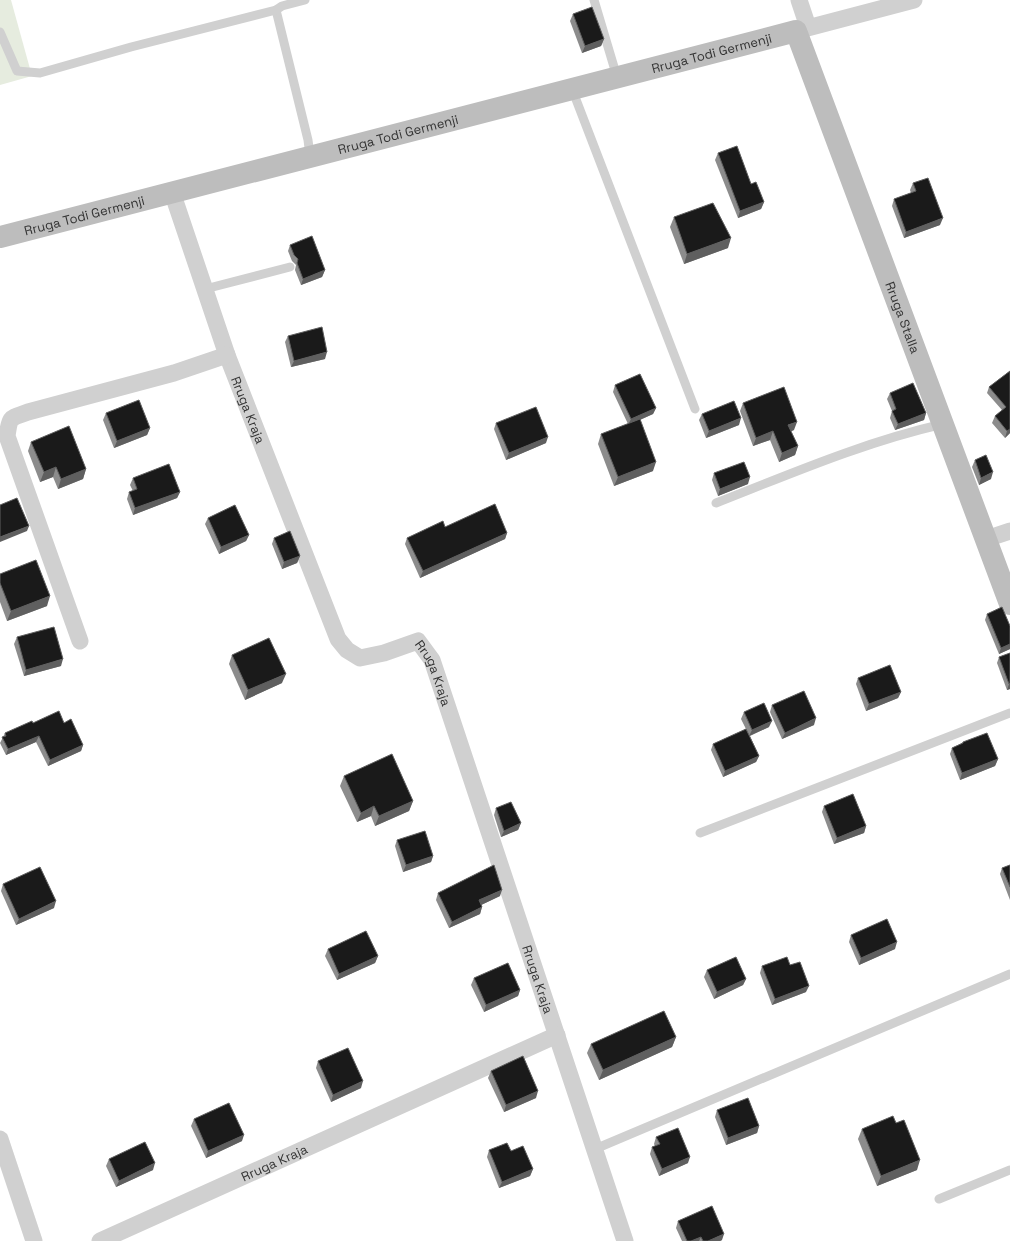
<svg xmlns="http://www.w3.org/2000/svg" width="1010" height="1241" font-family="'Space Grotesk',sans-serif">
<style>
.green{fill:#e6ecdf}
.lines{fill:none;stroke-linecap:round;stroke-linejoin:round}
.lane{stroke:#d0d0d0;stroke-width:9}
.street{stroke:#d0d0d0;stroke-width:17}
.secondary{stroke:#bdbdbd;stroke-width:22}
.wall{fill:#8c8c8c}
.shaded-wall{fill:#5f5f5f}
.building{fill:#1a1a1a;stroke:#5f5f5f}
.labels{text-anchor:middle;stroke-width:4;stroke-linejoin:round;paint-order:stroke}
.street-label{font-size:13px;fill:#333;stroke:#fff}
</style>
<rect width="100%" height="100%" fill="#fff"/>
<path class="green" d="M0 0H11L32 76 0 85Z"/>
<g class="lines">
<g class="lane">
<path d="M305 0 282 6 276 10 308 140 310 156"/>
<path d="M594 0 617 77"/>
<path d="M0 32 17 71 40 73 131 47 276 10"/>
<path d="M572 89 695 409"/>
<path d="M205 289 290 267"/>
<path d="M716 503C790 474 864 442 943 424"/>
<path d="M700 833 1010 713"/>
<path d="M595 1149 1010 974"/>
<path d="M939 1199 1010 1170"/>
</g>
<g class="street">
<path d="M799 0 808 27"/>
<path d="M796 31 914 0"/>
<path id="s1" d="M172 192 227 355 338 639 347 650 360 658 384 653 418 641 432 660 625 1241"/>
<path d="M986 539 1010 531"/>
<path d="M80 641 7 436C10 416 9 419 28 412L174 373 227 355"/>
<path d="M0 1139 34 1241"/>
<path id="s2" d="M100 1241 557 1035"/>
</g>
<path class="secondary" id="s3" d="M0 237 796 31 1010 604"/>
</g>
<g class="wall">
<path d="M573 14 604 39 601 46 582 53 570 21Z"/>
<path d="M718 153 751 184 764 202 761 209 738 218 715 160Z"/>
<path d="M913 183 940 225 904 238 892 206 894 199 911 193 910 190Z"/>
<path d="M674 217 728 248 684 264 670 227Z"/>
<path d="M290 245 325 270 322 277 301 285 295 270 296 265 292 261 288 251Z"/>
<path d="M288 336 325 359 291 367 285 342Z"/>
<path d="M1010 371V433L1005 438 992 423 995 416 1002 410 987 393 989 387Z"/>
<path d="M615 385 656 408 653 414 640 420 653 471 614 486 598 444 601 434 628 424 613 392Z"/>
<path d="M890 393 926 413 924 420 895 430 890 418 892 411 887 399Z"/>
<path d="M743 403 794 430 791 431 798 446 795 455 779 462 770 440 753 446 740 411Z"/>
<path d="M106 413 150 428 147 435 114 448 103 420Z"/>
<path d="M702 414 739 425 706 438 699 420Z"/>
<path d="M496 423 546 443 506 460 494 429Z"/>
<path d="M31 442 86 469 83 479 58 489 53 477 40 482 28 451Z"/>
<path d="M975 460 991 479 979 485 972 467Z"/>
<path d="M714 473 748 484 718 496 712 480Z"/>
<path d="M133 478 180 492 177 498 133 515 127 499 129 492 133 491 130 485Z"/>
<path d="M208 518 249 535 246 541 219 554 205 524Z"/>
<path d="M445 527 507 533 505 539 420 578 405 544 407 538Z"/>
<path d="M274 538 300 556 297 563 282 569 272 544Z"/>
<path d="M0 574 47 606 7 621 0 602Z"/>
<path d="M987 614 1010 626V649L999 654 985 620Z"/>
<path d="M17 637 61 666 24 676 14 644Z"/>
<path d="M1010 653V689L1007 690 997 663 999 657Z"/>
<path d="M232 655 282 683 245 700 229 664Z"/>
<path d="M858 678 901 692 898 698 866 711 856 684Z"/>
<path d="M772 705 814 725 782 739 770 712Z"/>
<path d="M744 712 769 727 750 736 759 756 756 762 723 777 711 750 713 744 746 729 741 719Z"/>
<path d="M33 723H64L83 745 81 751 48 766 36 742 6 755 0 743 5 733Z"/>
<path d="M963 742 998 759 995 766 960 780 950 754 952 748 962 743Z"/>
<path d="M344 776 413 801 409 811 375 826 371 816 357 822 340 786Z"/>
<path d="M824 806 866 826 864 833 834 844 822 812Z"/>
<path d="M496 808 521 823 518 830 501 837 494 815Z"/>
<path d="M397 840 433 856 431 862 403 872 395 846Z"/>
<path d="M1010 865V900L1000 874 1002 868Z"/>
<path d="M3 884 54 908 16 925 1 891Z"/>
<path d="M438 893 500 896 481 905 482 907 480 914 449 928 436 900Z"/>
<path d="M851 935 895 949 859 965 849 942Z"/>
<path d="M328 949 378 956 375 963 337 980 325 956Z"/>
<path d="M790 965 806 992 772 1005 760 973 762 966Z"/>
<path d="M707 970 746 979 743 985 714 999 704 977Z"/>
<path d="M474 978 520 990 518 996 484 1012 471 985Z"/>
<path d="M676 1037 672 1047 599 1080 587 1053 591 1044Z"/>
<path d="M318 1061 361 1088 331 1102 316 1068Z"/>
<path d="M491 1071 536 1098 504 1112 488 1078Z"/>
<path d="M717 1110 759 1126 757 1133 726 1145 715 1117Z"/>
<path d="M194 1119 242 1141 206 1158 191 1126Z"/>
<path d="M862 1129 917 1170 877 1186 858 1139Z"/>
<path d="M656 1137 688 1163 659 1176 650 1154 652 1147 655 1146 654 1144Z"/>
<path d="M489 1150 511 1151 533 1169 530 1176 499 1188 487 1157Z"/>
<path d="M109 1159 153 1170 116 1187 106 1166Z"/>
<path d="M678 1221 722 1240 720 1241H682L676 1228Z"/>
</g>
<g class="shaded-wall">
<path d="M604 39 601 46 582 53 585 46Z"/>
<path d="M764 202 761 209 738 218 740 211Z"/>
<path d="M943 218 940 225 904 238 906 232Z"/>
<path d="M731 238 728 248 684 264 687 254Z"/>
<path d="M325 270 322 277 301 285 303 279Z"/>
<path d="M327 352 325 359 291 367 294 361Z"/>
<path d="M656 408 653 414 628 425 631 419Z"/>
<path d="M926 413 924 420 895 430 898 424Z"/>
<path d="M741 418 739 425 706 438 709 431Z"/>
<path d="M797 422 794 430 785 434 788 425Z"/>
<path d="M150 428 147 435 114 448 117 441Z"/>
<path d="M1010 429V433L1005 438 1007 431Z"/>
<path d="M773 431 770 440 753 446 756 438Z"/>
<path d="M548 437 546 443 506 460 509 453Z"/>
<path d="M798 446 795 455 779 462 782 453Z"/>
<path d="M656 462 653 471 614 486 618 477Z"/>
<path d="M56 467 53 477 40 482 44 472Z"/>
<path d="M86 469 83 479 58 489 61 479Z"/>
<path d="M993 472 991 479 979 485 981 478Z"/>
<path d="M750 477 748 484 718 496 720 489Z"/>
<path d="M180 492 177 498 133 515 135 508Z"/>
<path d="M29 526 27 531 0 542V537Z"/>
<path d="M507 533 505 539 420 578 423 571Z"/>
<path d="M249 535 246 541 219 554 221 547Z"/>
<path d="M300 556 297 563 282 569 284 562Z"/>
<path d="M50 596 47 606 7 621 11 611Z"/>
<path d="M1010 644V649L999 654 1001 648Z"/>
<path d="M63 659 61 666 24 676 26 670Z"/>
<path d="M286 674 282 683 245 700 248 690Z"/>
<path d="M1010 683V689L1007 690 1009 684Z"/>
<path d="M901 692 898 698 866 711 869 704Z"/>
<path d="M816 718 814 725 782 739 785 733Z"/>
<path d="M772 721 769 727 749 736 752 730Z"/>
<path d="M39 736 36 742 6 755 8 749Z"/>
<path d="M83 745 81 751 48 766 50 760Z"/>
<path d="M759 756 756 762 723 777 725 771Z"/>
<path d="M998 759 995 766 960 780 962 773Z"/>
<path d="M413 801 409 811 375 826 379 816Z"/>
<path d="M374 806 371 816 357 822 361 813Z"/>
<path d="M521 823 518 830 501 837 504 831Z"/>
<path d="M866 826 864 833 834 844 837 838Z"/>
<path d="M433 856 431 862 403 872 406 865Z"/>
<path d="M502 890 500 896 477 907 479 900Z"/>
<path d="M56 901 54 908 16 925 19 919Z"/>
<path d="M482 907 480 914 449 928 452 922Z"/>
<path d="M897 942 895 949 859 965 861 958Z"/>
<path d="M378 956 375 963 337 980 339 974Z"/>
<path d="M746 979 743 985 714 999 717 992Z"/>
<path d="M809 986 806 992 772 1005 775 999Z"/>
<path d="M520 990 518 996 484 1012 486 1005Z"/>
<path d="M676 1037 672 1047 599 1080 603 1070Z"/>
<path d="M363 1081 361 1088 331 1102 333 1095Z"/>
<path d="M538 1091 536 1098 504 1112 506 1105Z"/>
<path d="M759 1126 757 1133 726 1145 728 1138Z"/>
<path d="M244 1135 242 1141 206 1158 208 1151Z"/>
<path d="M690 1157 688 1163 659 1176 662 1169Z"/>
<path d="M920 1160 917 1170 877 1186 881 1176Z"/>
<path d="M155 1163 153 1170 116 1187 119 1181Z"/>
<path d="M533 1169 530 1176 499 1188 502 1182Z"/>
<path d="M724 1234 722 1240 720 1241H708Z"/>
<path d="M701 1237 699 1241H691Z"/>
</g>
<g class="building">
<path d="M592 7 604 39 585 46 573 14Z"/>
<path d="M737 146 751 184 756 182 764 202 740 211 718 153Z"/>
<path d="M928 178 943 218 906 232 894 199 916 191 913 183Z"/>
<path d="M713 203 731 238 687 254 674 217Z"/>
<path d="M312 236 325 270 303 279 297 263 298 259 294 255 290 245Z"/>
<path d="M322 327 327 352 294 361 288 336Z"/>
<path d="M1010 371V429L1007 431 995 416 1006 407 989 387Z"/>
<path d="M640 374 656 408 631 419 615 385Z"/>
<path d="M913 383 926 413 898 424 892 411 896 409 890 393Z"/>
<path d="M784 387 797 422 788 425 798 446 782 453 773 431 756 438 743 403Z"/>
<path d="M139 400 150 428 117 441 106 413Z"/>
<path d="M734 401 741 418 709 431 702 414Z"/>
<path d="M536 407 548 437 509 453 496 423Z"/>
<path d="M640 419 656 462 618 477 601 434Z"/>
<path d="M69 426 86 469 61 479 56 467 44 472 31 442Z"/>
<path d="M986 455 993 472 981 478 975 460Z"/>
<path d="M744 462 750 477 720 489 714 473Z"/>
<path d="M169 464 180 492 135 508 129 492 137 489 133 478Z"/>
<path d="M17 498 29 526 0 537V505Z"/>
<path d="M495 504 507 533 423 571 407 538 443 521 445 527Z"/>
<path d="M235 505 249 535 221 547 208 518Z"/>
<path d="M290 531 300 556 284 562 274 538Z"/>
<path d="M36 560 50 596 11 611 0 583V574Z"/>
<path d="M1002 607 1010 626V644L1001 648 987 614Z"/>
<path d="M54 627 63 659 26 670 17 637Z"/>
<path d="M269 638 286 674 248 690 232 655Z"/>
<path d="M1010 653V683L1009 684 999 657Z"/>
<path d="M890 665 901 692 869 704 858 678Z"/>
<path d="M804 691 816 718 785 733 772 705Z"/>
<path d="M764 703 772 721 752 730 744 712Z"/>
<path d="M59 711 64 723 71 719 83 745 50 760 39 736 8 749 2 737 6 736 5 733 32 721 33 723Z"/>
<path d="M746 729 759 756 725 771 713 744Z"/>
<path d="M987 733 998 759 962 773 952 748 963 743V742Z"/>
<path d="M392 754 413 801 379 816 374 806 361 813 344 776Z"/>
<path d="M853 794 866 826 837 838 824 806Z"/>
<path d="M511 802 521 823 504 831 496 808Z"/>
<path d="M425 831 433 856 406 865 397 840Z"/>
<path d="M494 865 502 890 479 900 482 907 452 922 438 893Z"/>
<path d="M1010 865V887L1002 868Z"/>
<path d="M40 867 56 901 19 919 3 884Z"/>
<path d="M887 919 897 942 861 958 851 935Z"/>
<path d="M366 931 378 956 339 974 328 949Z"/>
<path d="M736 957 746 979 717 992 707 970Z"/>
<path d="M787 957 790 965 800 962 809 986 775 999 762 966Z"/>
<path d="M508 963 520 990 486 1005 474 978Z"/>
<path d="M664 1011 676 1037 603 1070 591 1044Z"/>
<path d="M348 1048 363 1081 333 1095 318 1061Z"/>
<path d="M523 1056 538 1091 506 1105 491 1071Z"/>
<path d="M748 1098 759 1126 728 1138 717 1110Z"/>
<path d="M229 1103 244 1135 208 1151 194 1119Z"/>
<path d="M893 1116 896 1123 904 1120 920 1160 881 1176 862 1129Z"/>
<path d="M678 1128 690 1157 662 1169 652 1147 660 1144 656 1137Z"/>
<path d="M145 1142 155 1163 119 1181 109 1159Z"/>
<path d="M507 1143 511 1151 523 1146 533 1169 502 1182 489 1150Z"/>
<path d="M712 1206 724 1234 708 1241H703L701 1237 691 1241H687L678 1221Z"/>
</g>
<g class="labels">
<g class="street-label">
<text dy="5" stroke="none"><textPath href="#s3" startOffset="735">Rruga Todi Germenji</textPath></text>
<text dy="5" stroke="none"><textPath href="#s3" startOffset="411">Rruga Todi Germenji</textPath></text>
<text dy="5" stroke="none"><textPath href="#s3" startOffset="87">Rruga Todi Germenji</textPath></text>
<text dy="5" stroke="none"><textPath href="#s3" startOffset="1128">Rruga Stalla</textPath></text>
<text dy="5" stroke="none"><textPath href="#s1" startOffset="231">Rruga Kraja</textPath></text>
<text dy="5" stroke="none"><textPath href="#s1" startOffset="603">Rruga Kraja</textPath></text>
<text dy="5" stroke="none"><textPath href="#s1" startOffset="927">Rruga Kraja</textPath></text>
<text dy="5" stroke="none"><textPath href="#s2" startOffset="191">Rruga Kraja</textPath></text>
</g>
</g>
</svg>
